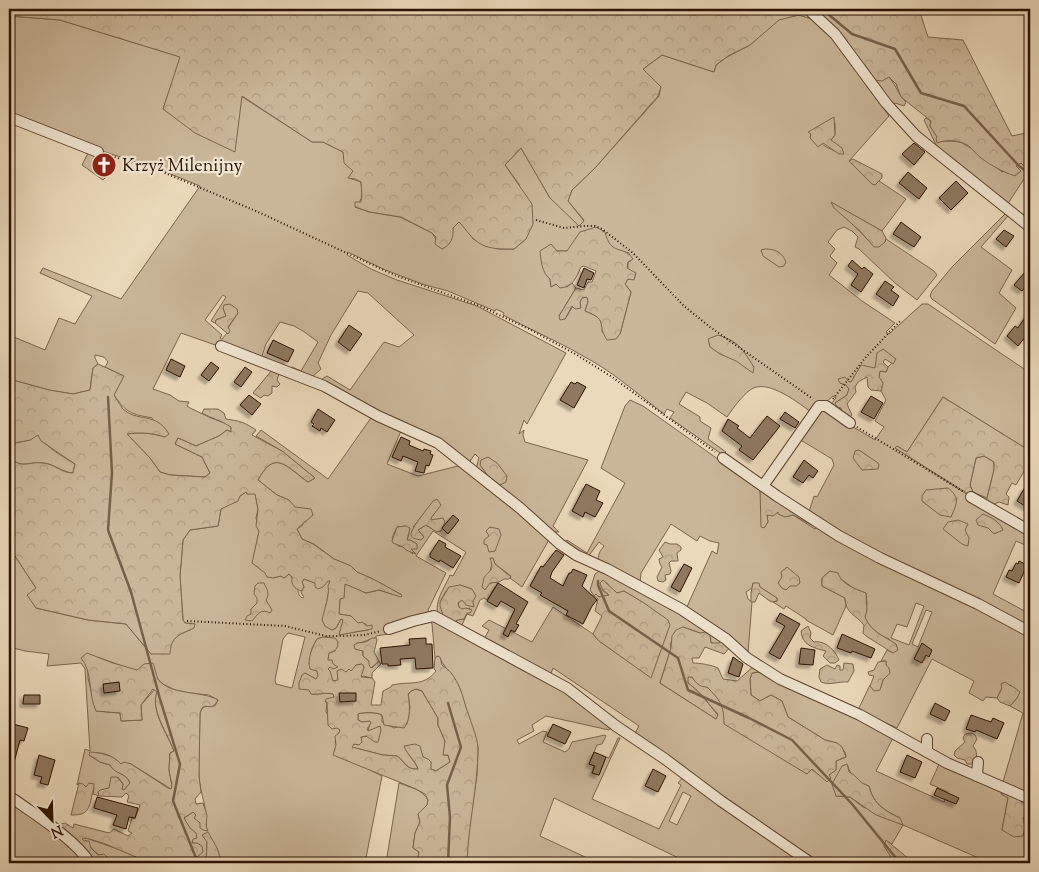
<svg xmlns="http://www.w3.org/2000/svg" width="1039" height="872" font-family="'Sorts Mill Goudy',serif">
<style>
.green{fill:#cab79a;stroke:#7a644d;fill-rule:evenodd}
.forest{fill:url(#forest-crowns);stroke:#7a644d;fill-rule:evenodd}
.lines{fill:none;stroke-linecap:round;stroke-linejoin:round}
.stream{stroke:#77604a;stroke-width:2.5}
.building{fill:#8e7961;stroke:#2b1000;filter:url(#shadow)}
.minor-casing{stroke:#5b422e;stroke-width:12}
.path{stroke:#2b1000;stroke-width:2;stroke-dasharray:1 2.5;stroke-linecap:butt}
.minor{stroke:#f1e6d2;stroke-width:10}
.labels{text-anchor:middle;stroke-width:4.5;stroke-linejoin:round;paint-order:stroke}
.poi-label{font-size:18px;fill:#2b1000;stroke:#f1e6d2;text-anchor:start}
</style>
<defs>
<pattern id="forest-crowns" width="20" height="18" patternUnits="userSpaceOnUse" patternTransform="scale(1.25)"><rect width="20" height="18" fill="#cab79a"/><path d="M2 6a3 3 0 1 1 6 0M12 15a3 3 0 1 1 6 0" fill="none" stroke="#ae9c83"/></pattern>
<filter id="shadow"><feDropShadow dx="-3.5" dy="3.5" stdDeviation="1" flood-color="#0004"/></filter>
</defs>
<rect width="100%" height="100%" fill="#ead9ba"/>
<filter id="stains"><feTurbulence type="fractalNoise" baseFrequency=".004" numOctaves="4"/><feColorMatrix values="0 0 0 0 .2 0 0 0 0 .09 0 0 0 0 .02 0 0 0 .5 -.17"/></filter>
<radialGradient id="worn" r=".72"><stop offset=".6" stop-color="#630" stop-opacity="0"/><stop offset="1" stop-color="#630" stop-opacity=".3"/></radialGradient>
<g class="green">
<path d="M799 15 810 18H817L885 105V110L889 116 849 161 872 184 875 185 879 181 906 199 882 231 832 203 874 246 885 242 886 239 934 271 937 275 917 300 895 283 859 249 855 247 858 237 852 231 844 227 837 230 828 242 835 249 830 256 837 263 829 275 862 301 895 323 886 332 889 334 922 304H928L1030 373V451L943 397 907 452 897 446 895 448 1030 535V547L1016 541 993 594 1030 614 1029 628 879 556 809 512 814 496 817 497 834 465 832 459 799 439 815 415C800 404 767 377 750 390 741 397 734 407 727 417L707 403 686 392 679 404 700 417V421L711 428 708 439 726 452 723 455 670 418 674 412 667 409 664 414C640 396 618 376 592 361 564 344 533 331 503 315L504 313 496 309 495 311 448 291 422 284 383 269 348 252 347 255 371 269 397 280 477 306 566 353 527 424 524 420 519 434 524 430 523 435 525 442 588 460 553 526 559 532H551L476 469 479 458 475 454 468 464 322 383V379L327 376 350 390 384 342 399 347 414 335 368 293 358 291 331 335 318 363 321 369 312 377 290 370 292 367 301 371 318 342 303 331 294 326 280 322 266 344 262 356 267 358 266 361 221 347 181 333 153 389 170 395 179 401 189 402 187 406 190 408 211 418 225 423 231 427V432L227 430 219 436 196 446 178 438 175 444 202 457 210 473 205 477 170 475 160 472 150 458 127 434C140 432 152 433 165 437L152 418C131 414 126 413 114 395L123 376 105 367 108 362 104 357 95 355V358L98 364 93 368 90 390 73 394 49 390 9 379V343L13 344 14 337 45 350 59 318 75 324 92 296 40 273 43 268 121 299 200 186 161 170 99 150 9 116V16L60 20 181 57 163 109 241 96 312 142H323L343 152 348 165 353 171 349 178 361 182C362 193 364 199 355 207L369 212 400 217 432 233 442 249C451 244 452 237 453 228L459 222 471 234 473 239 498 249H514L526 239 519 184 505 165 521 148 550 198 584 220 568 201 572 190 594 169 659 96 661 87 642 70 662 55 714 72 716 65 727 57 750 45 779 19ZM835 123V135L831 140 844 154C833 152 821 143 810 138L811 134ZM608 243 614 249 629 253 631 261 628 262V279L625 284 631 292 620 334 602 332C603 318 597 316 585 311L588 302 587 297 582 298 580 302 573 306 565 319 559 316 576 288 572 283 567 287 556 284 551 287 550 279 557 251H567ZM223 295 226 297 211 321 215 323 216 320 226 316 223 308 238 313 228 328V334L227 333 222 339 220 338 222 335 205 320ZM877 358 896 359 888 367 886 372 880 371 879 377 883 383 881 391 886 400 875 421 884 427 875 440 818 406 824 404 833 396 836 398 831 404 842 414 841 408 835 403 847 395 849 389 846 385 840 383 852 382 854 376 875 368ZM957 498 951 517 940 514 923 502Z"/>
<path d="M888 76C896 84 898 95 906 102L904 106 895 103 893 105 873 80Z"/>
<path d="M926 118 931 121 930 126 942 141C948 141 953 141 959 142 966 143 995 166 1002 172L1021 163 1026 168 1028 179H1024L1007 205 938 149 924 120Z"/>
<path d="M88 153 115 161 116 167 103 180 82 165Z"/>
<path d="M1007 212 1022 227 1008 216 981 247 1012 270 999 293 1016 308 995 344 932 299 930 296 932 291 952 267Z"/>
<path d="M630 400 643 406 760 489 764 528 768 522 767 515 778 512 789 516 793 515 815 529 818 525 1030 637V798L1003 782 1023 713 1010 706 1017 698 1011 685 1002 688 997 698 986 697 983 701 969 693 974 681 932 659 897 728 858 710 870 685 880 690 883 680 886 677V661H881L887 650 893 653 889 639 880 635 867 624 865 617 867 603 866 593 856 590 830 571 822 578V586L845 598 846 606 833 635 806 620V619L786 606 784 609 773 602 777 601V598L753 583 752 588 746 592 748 599 752 602 748 653 686 609 712 551 717 554 719 543 710 541 700 536 697 541 671 524 641 573 640 583 599 563C597 555 600 551 604 546L599 542 587 558 565 543 567 540 587 553 625 483 601 468 625 406ZM916 603 924 606 909 645 891 638 897 624 907 627ZM926 610 932 612 918 647 912 644Z"/>
<path d="M373 415 401 431 387 464 418 476 462 465 550 538 522 587 510 578 511 576 495 564 493 558 490 572 484 578 490 583 498 582 487 600 484 598 480 600 473 616 467 614 462 625 468 631 438 615C434 601 445 587 450 575L453 576 466 552 433 531 416 556 446 573 428 610 430 612 432 610 431 612 387 628 388 634 376 636V638C369 638 365 643 357 643L363 651V656L369 661 372 668 379 661 381 664 372 673V678L363 676 361 678V675L364 667 362 664 356 665 353 671 338 675V680L335 682 331 679 330 671 328 669 333 664 327 661 329 653 335 651 338 642C332 636 324 636 317 639L312 648 309 664 317 671 318 676 316 679 305 673 312 694C318 695 325 692 333 694L334 697 327 702 326 712 337 728 340 730 335 742 336 745 370 770 382 776 365 863H222L217 848 207 842 206 863H201C192 850 192 833 184 818L193 812 206 826C208 809 200 794 199 776 198 755 200 734 200 713 203 705 207 706 215 706L218 700 209 695 189 693 175 690 163 684 158 679 100 658H82L88 666V678L96 711 120 713 121 721 142 720 141 705 155 689 158 692C149 709 168 735 174 751L170 753 169 770 172 786 171 789 131 764 121 765C113 755 100 750 89 755L100 762 110 765C114 774 125 771 130 783L124 790 122 789 123 784 118 777 109 788 98 792 99 796 93 794 94 788 87 786 86 787 79 783 77 785 85 749 90 751 85 669 81 663 47 666 49 654 25 651 9 647V552L13 553 36 588V608L88 620 126 624 151 654 171 644 177 635 190 630 195 624 185 623 183 620 180 576 183 540 190 530 218 526 221 509 246 492 247 494 255 493 258 509 256 518 259 531 253 563 273 578 281 576 284 578 289 574C294 579 298 589 299 595L302 598 304 597 301 593 304 587 302 582 304 579 315 583 328 580 331 582 325 609 332 630 336 628 341 619 343 620 342 629 347 633 368 630 366 624 358 623 351 616 339 614 340 599 344 597V584L347 583 366 593 379 590 395 595H402L373 579 357 572 351 566 334 559 314 544 302 539 297 529 303 525 289 500 277 495 258 480C275 448 286 467 308 482L315 478 282 451 256 436 261 430 328 479ZM433 502 436 511 431 518V521L445 522 437 532 426 525 418 530 424 537 413 527ZM406 526 409 533 407 541 410 540 417 544 411 549 413 554 404 547 398 546 392 538 397 527ZM460 585 472 589 473 601 462 600 458 603 459 607 462 610 470 608 464 619 457 620 456 622 444 616 441 600 446 591ZM288 633 305 637 292 688 276 684 275 680 283 639Z"/>
<path d="M38 434C44 446 63 457 75 464L73 473C61 472 55 464 43 463 28 461 23 470 9 457V444L30 440Z"/>
<path d="M984 456 994 462V470L987 498 973 492 970 485 976 458Z"/>
<path d="M602 569 627 581 723 640 719 643 714 644 700 633 683 627 670 644 671 648 660 683 716 719 718 714C707 703 702 693 688 683L687 676 692 677C696 683 699 683 705 686 714 691 721 701 724 711L807 774 811 769 827 781 829 775 836 770V761L846 757 845 752 837 743 825 740 788 717 782 701 771 695 760 701 751 695 750 679 752 673 760 672 894 736 876 771 944 802 948 792 930 784 940 762 1003 789 1008 798 1002 830 1025 827 1022 818 1026 814H1030V863H990L903 825 892 844 886 841 884 846 895 863H814L667 758 484 639 489 630 482 626 489 620 532 642 553 607 593 634 599 641 645 673 648 606 624 591 617 593 612 590 607 583H600L603 591 609 595 599 597 596 594 594 596 590 590 595 574ZM553 668 639 726 635 733 550 676ZM842 766H848C850 776 859 783 869 786 873 804 885 811 900 818L863 807 850 797 836 796Z"/>
<path d="M432 619 557 686 611 726 609 730 546 716 532 725 534 731 517 740 519 744 543 731 547 732 543 742 565 752 569 749 572 742 605 735 606 736 602 744 597 745 589 764 594 766 592 773 599 775 606 757 609 758 618 738H620L592 799 659 829 681 785 678 783 684 776 807 863H689L554 798 540 836 598 863H567L560 860 558 863H467L468 834 477 775 478 747 460 689 438 656 435 658 432 624 430 621ZM683 792 691 796 677 825 669 821Z"/>
<path d="M416 689 422 691 438 718V725L445 741 444 755H448L450 762 436 771 430 769 431 762 423 757 421 753 405 746C407 755 415 761 418 769 406 770 406 762 397 756L383 755 351 747 352 745 361 742V737L379 735 381 730 368 731 370 722H362L358 720V714C363 712 377 712 382 715V722L394 728 407 724 410 707 408 695 411 691Z"/>
<path d="M399 783C409 787 422 789 428 800L427 805 418 814 420 822 415 833 413 848 419 852 417 863H386Z"/>
<path d="M9 801 48 827 88 863H9Z"/>
<path d="M86 838 123 851 150 863H105L104 862 108 859C97 855 92 850 87 841H84L81 839Z"/>
</g>
<g class="forest">
<path d="M9 9H919L928 37 963 40 1012 136 1030 132V180L1024 176 1026 168 1021 163 1016 166 1021 171 1015 176C1003 172 992 166 981 158 977 155 974 151 970 147 962 140 946 139 937 143L936 138 937 137 930 126 931 121 901 97 896 84 889 77 882 81 873 80 846 43 811 19 799 15 779 20 750 45 728 56 716 65 714 72 662 55 643 69 661 87 658 96 594 169 572 190 568 201 584 221 579 226 550 198 521 148 505 165 532 204 533 224 526 239 514 249C501 249 486 250 475 240 470 236 464 227 459 222L453 228C454 237 451 245 442 249L435 244 436 237 432 233 401 217 370 212 355 207V202H361L362 196 361 182 355 179 348 178 353 171 344 163 343 152 323 142H312L242 96 235 152 195 133 163 109 180 57 60 20 9 16Z"/>
<path d="M834 117 835 135 831 140 842 148 844 154H839L823 143 818 147 810 138 811 134 808 132Z"/>
<path d="M853 159 882 174V178L875 185 872 184 849 161Z"/>
<path d="M831 202 882 231 886 238 885 242 879 247H874L860 231 834 208Z"/>
<path d="M596 227 605 232C611 257 623 244 633 259L628 262 627 268 636 273 634 280 628 279 625 284 631 292 620 334 616 339 607 340C596 323 609 320 585 311L588 302 587 297 582 298 580 302 581 308 575 309 572 306 565 319 560 320 559 316 576 288 584 290 588 282H592L596 271 584 266 581 267C576 278 573 287 560 288L556 284 551 287 550 279C542 273 541 261 540 251L551 244 557 251H567L580 232Z"/>
<path d="M765 249C775 249 782 252 786 262L784 266 779 267 763 256 761 250Z"/>
<path d="M230 304 237 309 238 313 228 327 230 331 228 334 215 323 216 320 226 316 223 308 224 305Z"/>
<path d="M718 335C740 342 742 349 754 367L753 373 736 361 720 354 710 347 708 339Z"/>
<path d="M883 349 896 359 893 364 885 359 883 362 888 367 886 372 880 371 879 377 883 383 881 391 871 390 868 387 867 377 858 382 855 387 856 392 847 404 852 415 848 419 842 414 841 408 837 407 835 403 847 395 849 389 846 385 840 383 838 379 845 377 849 382H851L861 365 875 368 877 353Z"/>
<path d="M98 364 124 376 114 395C117 400 120 405 123 409 139 423 155 411 169 434L165 437C153 433 140 432 127 434L150 458 160 472 170 475 205 477 210 473 202 457 175 444 178 438 196 446 219 436 227 430 231 432V427C222 421 211 418 202 413L204 409H218L224 413 226 419C240 421 244 422 256 430L252 435 282 451 315 478 308 482C287 467 275 448 258 480L277 495 289 500 295 507 311 509 313 515 297 529 302 539 313 544 334 559 351 566 357 572 373 579 402 595 401 597 379 590 366 593 345 584 344 598 340 599 339 614 351 616 358 623 362 622 367 626 372 625V629L339 635 343 620 341 619 336 628 332 630 325 626 322 620C324 611 330 594 328 586L330 581H328L323 587 318 589 315 587V583L304 579 302 582 304 587 301 591C294 588 291 585 292 577L289 574 284 578 281 576 273 578 267 577 265 573 252 563 259 531 256 526 258 509 255 494H247L246 492 240 496 238 501 221 509 218 526 190 530 183 540 180 576 183 620 185 623 195 624 194 628C179 635 171 636 170 654H151L126 624 88 620 36 608 27 595 36 588 13 553 9 552V457C23 470 28 461 43 463 55 464 61 473 73 473L75 464 41 441 38 435 30 440 9 444V379L49 390 73 394 90 390 93 368Z"/>
<path d="M272 370 279 374 277 380 280 384 277 387 272 386V393L268 396 264 395 261 398 253 393Z"/>
<path d="M943 397 1030 451V461L1016 485 1012 483 1006 494 1009 497 1008 505 999 502 992 505 986 502 994 470V462L984 456 976 458 970 485 973 492 970 495 895 448 897 446 907 452Z"/>
<path d="M859 450 878 463 879 465 878 469 862 470 853 458 855 451Z"/>
<path d="M488 457 497 463 507 476 506 482 500 485 488 476 480 465 481 460Z"/>
<path d="M948 488C960 497 957 504 951 517L940 515 922 501V496L926 490Z"/>
<path d="M760 489 818 525 817 528 793 515 785 517 778 514V512L773 516 767 515 768 522 764 528 761 527Z"/>
<path d="M437 499 441 505 431 518V520L443 518 445 522 441 531 437 532 426 525 418 530 424 537 421 540C417 539 412 539 411 535 410 529 429 507 433 501Z"/>
<path d="M983 514C992 518 999 521 1003 530L994 534 988 528 978 525 976 520Z"/>
<path d="M958 520 968 524 965 530 969 538 968 546 962 544 943 529 948 522Z"/>
<path d="M406 526 410 528 407 540H410L417 544V549H411L416 554 406 550 403 547 393 543 392 541 397 527Z"/>
<path d="M490 527 499 529 501 535 495 551 489 552 487 545 484 544V540L489 536 486 531Z"/>
<path d="M665 542 670 544H677L681 547V550L677 553 678 561H671L669 563 671 571 670 574 665 575 666 580 663 582 658 581 657 577 662 567 660 564 659 559 663 557 659 550Z"/>
<path d="M490 558H493L495 564 511 577 509 579H504L499 582 490 583 485 590 482 587C483 584 483 581 484 578 489 569 495 573 490 558Z"/>
<path d="M787 567 799 577 800 583 796 586H790L786 590 782 588 778 583 782 577 781 572Z"/>
<path d="M830 571 838 573C842 585 856 589 866 593L867 610 865 617C871 632 884 636 896 644L898 650 893 653 866 636 863 633 864 625C856 615 845 613 845 598L822 586V578Z"/>
<path d="M603 580 617 593 624 591 644 603 668 620 670 625 651 678 599 641 593 634 602 616 595 611 598 599 594 596 596 594 599 597 609 595C604 591 602 590 600 583Z"/>
<path d="M258 583H264C267 590 270 593 266 600L272 610 270 613C261 608 258 614 252 621L245 620 247 616 251 614V609L257 603V598L254 594 255 586Z"/>
<path d="M753 583H759L760 587 777 598V601L771 602 759 593 755 602H751V593Z"/>
<path d="M460 585 472 589 476 596 473 601 474 607 466 605 462 600 458 603 459 607 462 609 466 608 472 610 470 613H467L464 619 457 620 456 622 462 626 444 618 440 606V602L449 587Z"/>
<path d="M808 626 811 633 810 638 814 642C825 640 835 650 839 660L835 663H830L823 656 826 651C813 648 802 645 801 631Z"/>
<path d="M683 627 700 633 705 632 710 635 711 643H719L723 640 731 646 724 654 705 647 699 658H692L693 663C699 663 712 665 718 668L723 679 737 681 754 666 760 672 752 673 750 679 751 695 760 701 771 695 782 701 788 717 825 740 837 743 842 747 846 757 836 761V770L829 775 831 778 827 782 812 769 807 774 724 724C724 705 720 700 707 687 699 687 696 683 692 677H688V683C702 693 707 703 718 715L716 719 660 683 671 648 672 636 676 630Z"/>
<path d="M323 637 335 638 338 642C338 649 335 651 329 653L328 660H332L333 664 338 667 333 669 330 667 328 669 330 671 333 681 338 680 337 671 341 669 346 672 349 669 351 671 356 665 362 664 364 667 361 677 372 678 375 682 371 705H381L383 691 391 687 392 685C410 681 424 687 436 671L434 669 435 658 438 656 440 657 442 665C455 673 461 689 465 704 468 715 478 738 478 748 478 787 468 825 467 863H417L419 852 413 848 415 833 420 822 418 814 427 805 428 800 425 794 416 789 333 755 336 745 335 736 339 733 340 730 337 728 332 729 328 725 327 702H325L326 699 334 697 333 694C324 692 319 695 311 694L309 690 299 689V683L302 675 305 673 316 679 318 676 317 671 310 669C307 659 312 648 317 639ZM416 689 422 691 438 718V725L445 741 443 755H448L450 762 436 771 431 769V762L428 759 423 757 420 746 415 744 404 746C407 755 416 761 418 769 406 770 405 762 397 756L383 755 352 747 354 744 359 745 362 742 361 737 366 736 375 742H378L381 730 380 726 368 731 367 729 371 723 370 721 362 722 358 720V714C363 712 377 712 382 715L384 725 404 728C411 719 410 705 408 694L411 691Z"/>
<path d="M372 638H376L377 640 374 652 379 661 371 668 369 665V661L363 656V651L355 649 354 645 357 643 366 642Z"/>
<path d="M87 653 113 663 137 670 144 664 153 663C155 668 156 675 158 679 170 696 201 690 218 700 214 706 212 708 205 706L202 708 200 713 199 776 201 792 195 799 196 804 203 803 207 815 206 826 208 831 203 830 200 828V823L194 818 196 815 193 812 184 818 190 828 196 833 197 838 193 839 192 843H197L202 846 203 852 197 857 201 863H150L103 843 86 838 82 839 84 841H89L91 848 98 855 104 854 108 858 104 862 105 863H96L86 850 58 825 65 823 73 828 74 824 109 833 114 829 128 836 132 833 128 831 132 818 135 819 140 805 127 802 129 796 126 793 122 797 99 796 98 792 100 790 109 788 111 777H117L123 784 122 789 124 790 130 783C126 772 115 775 110 765L100 762 89 755 90 752C102 753 113 755 121 764L124 762 131 764 168 788 171 789 172 786 169 770 170 753 174 751C168 734 150 710 157 692L153 689 141 705 142 720 121 721 120 713 96 711C88 694 93 672 81 658Z"/>
<path d="M886 661V665L889 668 890 673 883 680 880 690 874 691 870 686 874 676 869 675 868 672 874 670 878 662Z"/>
<path d="M844 663 853 664 854 671 848 682C838 681 830 686 821 682L819 677 820 669 827 665 835 669 837 665 840 666V670H843Z"/>
<path d="M1005 682C1010 686 1015 687 1020 692L1017 698 1010 706 1000 702 997 698 1002 688 1001 684Z"/>
<path d="M972 733 975 735 977 739 973 746C978 752 977 757 974 764H967L965 760 957 758 954 755 955 751 965 742 963 738 965 734Z"/>
<path d="M847 764 849 772C858 776 858 783 869 786 873 804 885 811 900 818L903 825 876 815 850 797 836 796 832 784 842 766Z"/>
<path d="M79 783 83 784 86 787 89 783 94 784C94 790 92 794 91 800 88 813 84 815 71 815Z"/>
<path d="M1003 789 1019 797 1022 803 1030 802V814H1026L1023 818 1025 827 1023 836 1014 837 1002 830 1008 798 1001 794Z"/>
<path d="M208 832 217 848 222 863H206L207 842 202 835Z"/>
<path d="M886 840 914 863H895L884 846Z"/>
</g>
<g class="lines">
<g class="stream">
<path d="M822 9 852 34 895 49 921 93 964 106 1019 166 1030 174"/>
<path d="M108 397 112 473 108 530 131 592 160 699 180 764 173 801 198 863"/>
<path d="M598 581V585L609 611 678 658 688 690 749 718 792 740 852 804 900 863"/>
<path d="M448 703 461 747 447 785 450 817 448 863"/>
</g>
</g>
<g class="building">
<path d="M914 143 925 152 914 165 902 154Z"/>
<path d="M908 172 927 188 919 199 899 183Z"/>
<path d="M956 181 968 193 951 210 939 198Z"/>
<path d="M901 222 921 237 914 247 893 234Z"/>
<path d="M1004 230 1014 236 1006 247 996 239Z"/>
<path d="M852 260 862 269 864 267 873 274 861 292 851 285 858 274 848 266Z"/>
<path d="M584 268 594 273 591 280 587 279 584 288 577 285Z"/>
<path d="M1025 272 1030 277V281L1022 291 1014 285Z"/>
<path d="M885 281 894 287 891 290 899 296 893 306 876 294Z"/>
<path d="M1030 310V331L1018 346 1007 336 1015 326 1018 328Z"/>
<path d="M349 325 362 334 350 351 338 342Z"/>
<path d="M273 340 294 350 288 362 267 353Z"/>
<path d="M171 359 185 366 180 377 166 370Z"/>
<path d="M211 362 219 368 209 381 201 375Z"/>
<path d="M245 367 252 372 241 387 234 382Z"/>
<path d="M571 382 575 384 577 382 586 387 574 408 560 400Z"/>
<path d="M249 395 261 404 252 415 240 405Z"/>
<path d="M871 396 883 403 874 419 861 412Z"/>
<path d="M318 409 335 420 327 432 321 428 320 431 312 426 314 424 311 422Z"/>
<path d="M785 412 799 422 795 428 780 419Z"/>
<path d="M767 416 780 426 753 460 739 450 742 446 722 431 728 419 739 426 737 428 750 438Z"/>
<path d="M401 437 410 441 409 445 423 451 424 449 431 451 430 454 433 455 429 466 426 465 424 473 415 471 418 462 403 456 401 461 392 457Z"/>
<path d="M804 460 818 471 813 478 809 475 803 483 793 477Z"/>
<path d="M586 484 600 491 596 500 603 503 595 517 585 512 583 517 572 511Z"/>
<path d="M1025 487 1030 491V509L1017 501Z"/>
<path d="M453 515 459 520 448 534 442 528Z"/>
<path d="M439 540 446 544 445 547 461 556 453 568 440 560 439 562 430 557V554Z"/>
<path d="M556 550 564 555 552 572 550 578 563 586 569 573H571L573 569 587 575 582 586 597 600 592 606 583 624 566 615 568 611 540 595 542 593 530 586 541 566 543 567Z"/>
<path d="M1019 561 1027 565 1019 583 1006 577 1009 570 1012 571 1016 563 1018 564Z"/>
<path d="M684 564 692 568 680 592 671 587Z"/>
<path d="M498 583 528 602 516 624 519 625 515 632 511 630 508 637 503 634 515 609 501 601 497 607 487 601Z"/>
<path d="M780 613 800 624 780 659 769 653 785 626 776 621Z"/>
<path d="M842 634 875 649 871 658 852 651 851 653 837 648Z"/>
<path d="M426 638V644H432L433 668 416 669 415 658 400 659 401 665 388 666V664H382L380 648 410 645 409 639Z"/>
<path d="M922 643 932 650 929 657 926 655 922 663 914 659Z"/>
<path d="M801 648 815 650 813 665 799 664Z"/>
<path d="M733 657 743 664 739 677 728 673Z"/>
<path d="M119 682 120 691 104 693 103 684Z"/>
<path d="M339 693H356V701L340 702Z"/>
<path d="M24 695H40V704H23Z"/>
<path d="M935 703 950 711 945 721 930 714Z"/>
<path d="M971 715 991 722 993 718 1004 723 997 739 976 730 975 732 966 729Z"/>
<path d="M9 723 28 728 24 741 20 740 11 774 9 773Z"/>
<path d="M553 724 571 732 565 744 547 736Z"/>
<path d="M594 752 606 757 599 775 592 773 595 766 589 764Z"/>
<path d="M39 755 55 760 48 785 40 783 42 777 34 775Z"/>
<path d="M907 755 922 762 915 778 900 772Z"/>
<path d="M653 769 666 776 658 792 645 786Z"/>
<path d="M937 788 959 798 956 804 934 795Z"/>
<path d="M97 797 138 808 135 818 129 817 126 829 113 825 117 815 94 808Z"/>
</g>
<g class="lines">
<defs>
<g id="minor">
<path d="M808 9 835 34 886 103 916 136 1030 227"/>
<path d="M9 117 98 152"/>
<path d="M221 346 324 386 378 416 438 443 520 508 560 544 576 555 607 569 681 609 726 639 747 658 780 679 860 715 947 763 1030 799"/>
<path d="M723 458 777 496 839 536 880 558 978 604 1030 632"/>
<path d="M763 486 819 406H826L850 423"/>
<path d="M971 497 1030 531"/>
<path d="M389 629 413 621 434 616 567 688 616 726 665 759 721 801 811 863"/>
<path d="M927 752V739"/>
<path d="M977 776 978 762"/>
<path d="M9 796C33 813 75 839 90 863"/>
</g>
</defs>
<use href="#minor" class="minor-casing"/>
<g class="path">
<path d="M108 155 160 171 256 211 394 275 480 306 529 329 577 355 612 377 715 452"/>
<path d="M536 220 564 228 585 226H595L602 229 633 253 684 306 710 327 813 399"/>
<path d="M833 399 865 358 901 320"/>
<path d="M857 427 964 492"/>
<path d="M187 621 285 626 326 636H341L364 635 381 631"/>
</g>
<use href="#minor" class="minor"/>
</g>
<defs>
<symbol id="church-disc" viewBox="-11 -11 22 22"><circle r="9.5" fill="#8f2418" stroke="#f1e6d2"/><path d="M-1.2-6h2.4v3.5h3.3v2.4h-3.3V6h-2.4V-.1h-3.3v-2.4h3.3Z" fill="#fff"/></symbol>
</defs>
<g fill-rule="evenodd">
<use href="#church-disc" x="90" y="151" width="28" height="28"/>
</g>
<g class="labels">
<g class="poi-label">
<text x="122" y="171">Krzyż Milenijny</text>
</g>
</g>
<rect width="1039" height="872" fill="none" stroke="#ead9ba" stroke-width="30"/>
<rect x="10" y="10" width="1019" height="852" fill="none" stroke="#2b1000" stroke-width="2.5"/>
<rect x="15" y="15" width="1009" height="842" fill="none" stroke="#2b1000"/>
<g transform="translate(52 820) rotate(157)" stroke="#f1e6d2" stroke-width="4" paint-order="stroke">
<path d="M0-4L9 19L0 12L-9 19Z" fill="#2b1000"/>
<text y="-8" font-size="14" font-weight="bold" text-anchor="middle" fill="#2b1000">N</text>
</g>
<rect width="100%" height="100%" filter="url(#stains)"/>
<rect width="100%" height="100%" fill="url(#worn)"/>
</svg>
